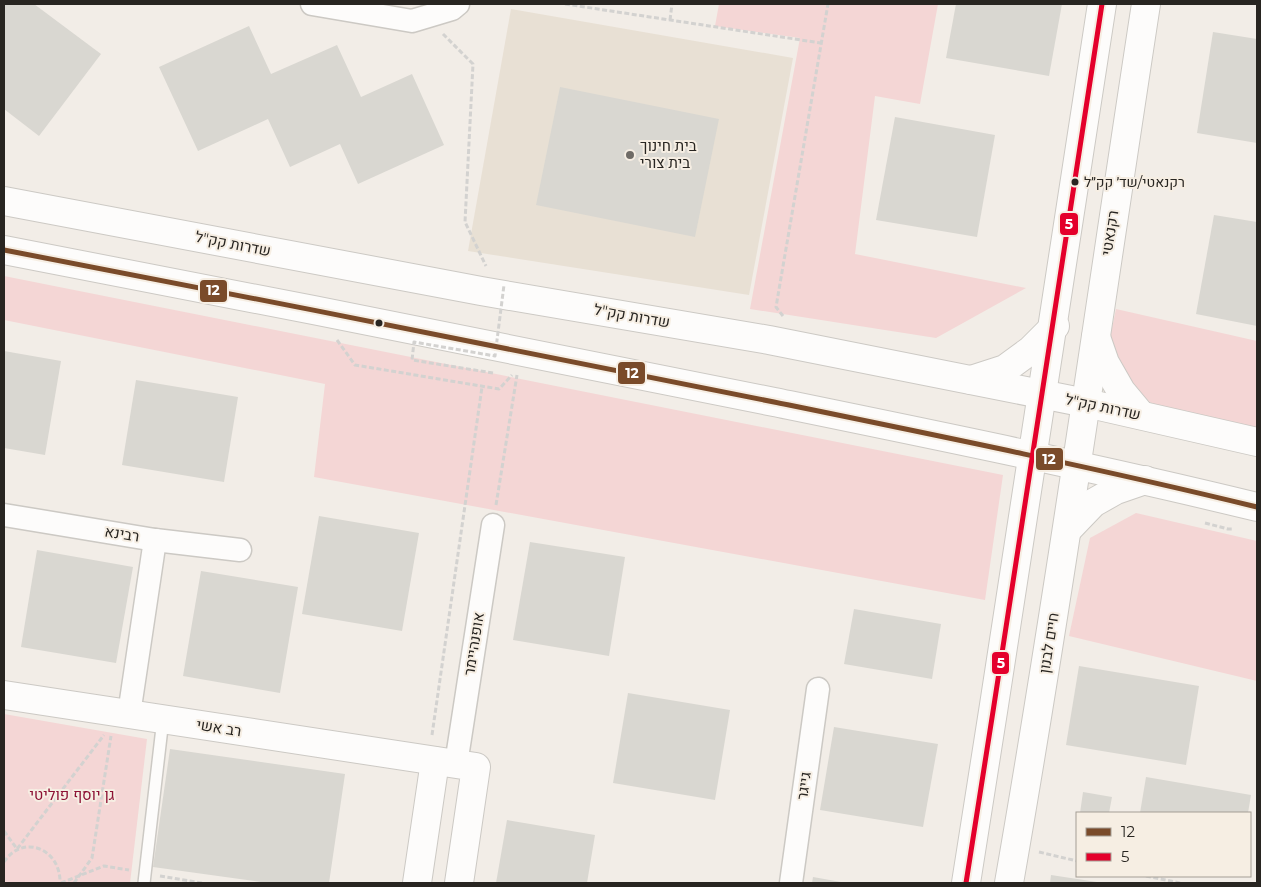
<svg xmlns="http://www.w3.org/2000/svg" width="1261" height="887" font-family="Montserrat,Heebo,sans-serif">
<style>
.built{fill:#e8e0d4}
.green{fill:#f4d6d5}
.building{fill:#d9d7d1}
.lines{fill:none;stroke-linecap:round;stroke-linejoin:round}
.lane-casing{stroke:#ccc9c4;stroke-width:14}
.street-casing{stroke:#ccc9c4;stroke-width:25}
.secondary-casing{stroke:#ccc9c4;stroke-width:30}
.path{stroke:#d3d2d0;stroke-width:3;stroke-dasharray:5 2.5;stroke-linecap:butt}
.lane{stroke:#fdfcfb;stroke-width:11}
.street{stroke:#fdfcfb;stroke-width:22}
.secondary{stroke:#fdfcfb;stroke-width:28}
.path-bridge{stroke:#d3d2d0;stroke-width:3;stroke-dasharray:5 2.5;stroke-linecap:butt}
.bus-1-casing{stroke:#f6eee3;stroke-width:9}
.bus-2-casing{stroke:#f6eee3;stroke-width:9}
.bus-1{stroke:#7a4b2a;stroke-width:5}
.bus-2{stroke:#e4002b;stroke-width:5}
.poi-dot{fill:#6f6b66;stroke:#f6eee3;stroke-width:2}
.bus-dot{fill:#282521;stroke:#f6eee3;stroke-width:2}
.labels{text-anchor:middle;stroke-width:4;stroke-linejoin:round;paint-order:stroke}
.bus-label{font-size:14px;fill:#282521;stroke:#f6eee3;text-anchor:start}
.poi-label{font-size:15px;fill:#282521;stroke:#f6eee3;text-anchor:start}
.street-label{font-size:15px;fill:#282521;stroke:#f6eee3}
.park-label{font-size:15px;fill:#8d1134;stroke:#f6eee3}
.line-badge{stroke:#f6eee3;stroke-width:2}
.badge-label{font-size:14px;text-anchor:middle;font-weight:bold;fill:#fff}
</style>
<rect width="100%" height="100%" fill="#f2ede7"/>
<path class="built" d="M511 9 793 58 749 295 468 251Z"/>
<g class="green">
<path d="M719 4H938L920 104 875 96 855 254 1026 288 936 338 750 309 800 38 715 26Z"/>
<path d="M4 276 1003 475 985 600 314 477 325 384 4 320Z"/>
<path d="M1116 309 1257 341V429L1153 405 1124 378 1109 342Z"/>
<path d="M1136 513 1257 541V681L1069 636 1090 538Z"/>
<path d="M4 714 147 739 130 883H4Z"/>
</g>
<g class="building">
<path d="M4 4H34L101 54 39 136 4 109Z"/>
<path d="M956 4H1062L1049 76 946 58Z"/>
<path d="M249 26 271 74 337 45 361 97 412 74 444 145 358 184 340 144 290 167 268 119 198 151 159 67Z"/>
<path d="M1213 32 1257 39V143L1197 133Z"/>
<path d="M560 87 719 119 695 237 536 205Z"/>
<path d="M895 117 995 135 977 237 876 220Z"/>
<path d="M1214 215 1257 222V326L1196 314Z"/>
<path d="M4 351 61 361 45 455 4 448Z"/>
<path d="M136 380 238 397 224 482 122 465Z"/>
<path d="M319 516 419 533 402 631 302 614Z"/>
<path d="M530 542 625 557 609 656 513 640Z"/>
<path d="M37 550 133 567 116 663 21 647Z"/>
<path d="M201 571 298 587 280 693 183 676Z"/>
<path d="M854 609 941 624 932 679 844 664Z"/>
<path d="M1079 666 1199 686 1186 765 1066 745Z"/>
<path d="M628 693 730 710 715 800 613 783Z"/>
<path d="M834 727 938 744 923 827 820 810Z"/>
<path d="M170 749 345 774 329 883H268L153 867Z"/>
<path d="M1146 777 1251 795 1248 813H1140Z"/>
<path d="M1083 792 1112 797 1109 813H1080Z"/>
<path d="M507 820 595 835 587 883H496Z"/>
<path d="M1051 875 1097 882V883H1050Z"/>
<path d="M813 877 841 882V883H812Z"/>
</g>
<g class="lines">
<defs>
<path id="lane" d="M144 883 163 719"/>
<g id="street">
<path d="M312 4 412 21 452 9 458 4"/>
<path d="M4 515 155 540 240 550"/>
<path d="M129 714 155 540"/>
<path d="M456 764 493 525"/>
<path d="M791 883 818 689"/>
</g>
<g id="secondary">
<path d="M4 201 481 291 769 340 1086 403 1257 442"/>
<path d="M4 250C261 300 517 349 774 402 935 435 1097 468 1257 507"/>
<path d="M1096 337 1105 363 1121 391 1141 415"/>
<path d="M971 380 1005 369 1031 350 1055 326"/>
<path d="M1068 529 1093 503 1116 490 1145 480"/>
<path d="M4 695 476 767 459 883"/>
<path d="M417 883 435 761"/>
<path d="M966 883C1012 590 1059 297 1102 4"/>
<path d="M1009 883C1060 591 1101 297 1146 4"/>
</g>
</defs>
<use href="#lane" class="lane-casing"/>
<use href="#street" class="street-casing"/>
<use href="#secondary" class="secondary-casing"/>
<g class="path">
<path d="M565 4 821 43"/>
<path d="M670 20 672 4"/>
<path d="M443 34 473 64 465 222 486 266"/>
<path d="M783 316 776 307 828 4"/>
<path d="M337 340 355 365 499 389 512 375"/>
<path d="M496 505 517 375"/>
<path d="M1205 523 1228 529H1233"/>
<path d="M432 735 482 387"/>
<path d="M4 831 17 849 104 735"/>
<path d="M1039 852 1077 861"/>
<path d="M4 862C23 833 61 849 60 883"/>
<path d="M160 876 202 883"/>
<path d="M1146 876 1180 883"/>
<path d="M61 883 104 866 129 870"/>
<path d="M74 883 92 858 111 736"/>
</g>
<use href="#lane" class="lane"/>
<use href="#street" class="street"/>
<use href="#secondary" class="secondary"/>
<path class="path-bridge" d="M493 373 412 360 414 342 495 356 504 285"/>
<defs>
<path id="bus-1" d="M4 250C261 300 517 349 774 402 935 435 1097 468 1257 507"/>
<path id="bus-2" d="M966 883C1012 590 1059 297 1102 4"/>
</defs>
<use href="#bus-1" class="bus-1-casing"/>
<use href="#bus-2" class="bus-2-casing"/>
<use href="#bus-1" class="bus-1"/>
<use href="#bus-2" class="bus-2"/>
</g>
<circle class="poi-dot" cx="630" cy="155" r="5"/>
<g class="bus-dot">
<circle cx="1075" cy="182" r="4.5"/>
<circle cx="379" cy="323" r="4.5"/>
</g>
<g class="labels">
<g class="bus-label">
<text x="1084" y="187">רקנאטי/שד׳ קק״ל</text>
</g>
<g class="poi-label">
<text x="640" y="151">בית חינוך<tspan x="640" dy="17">בית צורי</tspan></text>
</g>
<g class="street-label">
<text transform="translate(1110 233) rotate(-81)" y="5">רקנאטי</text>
<text transform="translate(233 244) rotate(11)" y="5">שדרות קק"ל</text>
<text transform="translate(632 316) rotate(10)" y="5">שדרות קק"ל</text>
<text transform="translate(1103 407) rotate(12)" y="5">שדרות קק"ל</text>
<text transform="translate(122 534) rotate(9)" y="5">רבינא</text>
<text transform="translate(1049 643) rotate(-81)" y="5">חיים לבנון</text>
<text transform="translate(474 644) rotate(-81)" y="5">אופנהיימר</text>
<text transform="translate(219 728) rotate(9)" y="5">רב אשי</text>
<text transform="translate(804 786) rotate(-82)" y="5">גייגר</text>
</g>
<g class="park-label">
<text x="72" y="800">גן יוסף פוליטי</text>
</g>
</g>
<g class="line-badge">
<rect x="1059" y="212" width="20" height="24" rx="5" fill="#e4002b"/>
<rect x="199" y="279" width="29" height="24" rx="5" fill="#7a4b2a"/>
<rect x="617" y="361" width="29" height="24" rx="5" fill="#7a4b2a"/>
<rect x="1035" y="447" width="29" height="24" rx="5" fill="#7a4b2a"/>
<rect x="991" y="651" width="19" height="24" rx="5" fill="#e4002b"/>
</g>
<g class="badge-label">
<text x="1069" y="229">5</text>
<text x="213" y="295">12</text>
<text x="632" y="378">12</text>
<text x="1049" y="464">12</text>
<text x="1001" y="668">5</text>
</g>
<rect width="1261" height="887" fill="none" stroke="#282521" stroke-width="10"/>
<rect x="1076" y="812" width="175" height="65" fill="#f6eee3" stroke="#a49e95"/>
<rect x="1086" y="828" width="25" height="8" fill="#7a4b2a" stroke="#a49e95"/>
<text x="1121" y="837" font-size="15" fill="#282521">12</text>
<rect x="1086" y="853" width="25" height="8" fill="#e4002b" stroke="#a49e95"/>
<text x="1121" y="862" font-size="15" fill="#282521">5</text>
</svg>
